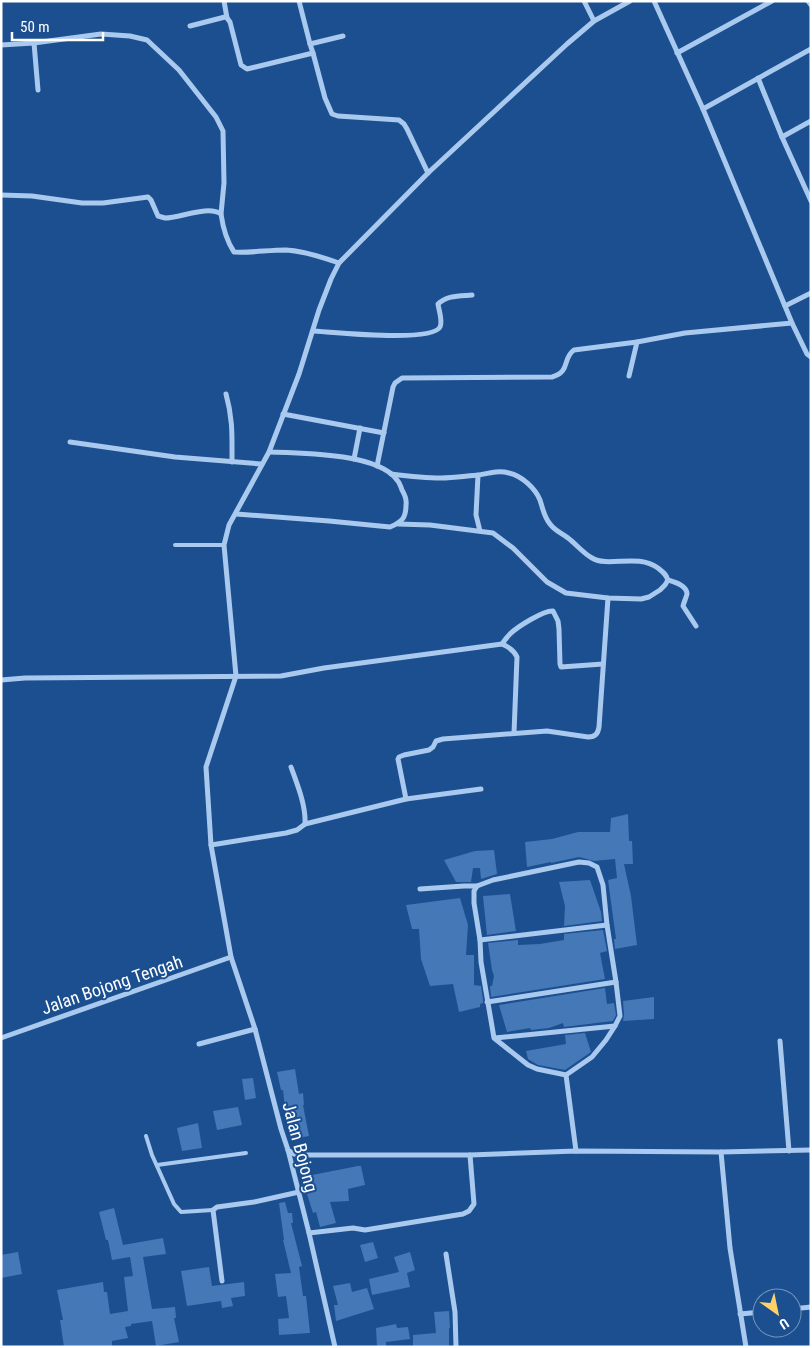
<svg xmlns="http://www.w3.org/2000/svg" width="812" height="1348" font-family="'Roboto Condensed',sans-serif">
<style>
.building{fill:#4478b7}
.lines{fill:none;stroke-linecap:round;stroke-linejoin:round}
.service{stroke:#a9c9ee;stroke-width:4}
.minor{stroke:#a9c9ee;stroke-width:5}
.labels{text-anchor:middle;stroke-width:4;stroke-linejoin:round;paint-order:stroke}
.street-label{font-size:18px;fill:#fff;stroke:#1b4f8f}
</style>
<rect width="100%" height="100%" fill="#1b4f8f"/>
<g class="building">
<path d="M628 814 629 841H632L633 864H624L631 896 637 945 615 949 614 939H616L608 880 617 878 615 859 594 861 579 857 551 863V862L527 867 525 842 552 839 578 832H610L611 818Z"/>
<path d="M494 850 497 874 481 879 480 868H473L471 882H456L444 860 475 851Z"/>
<path d="M590 880 601 912 602 921 564 926 565 906 559 882Z"/>
<path d="M510 894 516 931 487 935 483 896Z"/>
<path d="M460 898 468 925 466 955H474V985L481 986 483 1000V1003L480 1004V1007L459 1012 453 984 430 986 421 959 419 929H412L406 905Z"/>
<path d="M603 930 607 951 600 953 605 979 491 997 490 986H492L494 976 492 970 488 943 518 940V945L540 944 564 940V934Z"/>
<path d="M605 988 607 1004 614 1003 616 1015 613 1021 564 1027 563 1023 549 1028 531 1030 530 1028 507 1032 499 1005Z"/>
<path d="M654 997V1019L623 1021 624 1015 623 1001Z"/>
<path d="M585 1033 591 1052 565 1070 538 1065 528 1059 526 1051 566 1044 565 1035Z"/>
<path d="M295 1069 299 1094 303 1093 304 1105H303L309 1136 293 1139 287 1108H285L283 1090H281L277 1072Z"/>
<path d="M253 1078 256 1098 245 1100 242 1079Z"/>
<path d="M238 1107 242 1125 217 1130 213 1111Z"/>
<path d="M198 1123 202 1148 182 1151 177 1128Z"/>
<path d="M358 1166H361L365 1185 348 1189 349 1201 330 1202 336 1223 320 1227 316 1212 313 1213 307 1194 304 1182 308 1181 307 1176Z"/>
<path d="M285 1202 288 1213H292L293 1223H291L302 1266 299 1267 303 1296H306L310 1333 279 1335 278 1319 289 1318 286 1296 278 1297 275 1274 291 1273 283 1240H284L279 1203Z"/>
<path d="M114 1208 123 1245 163 1238 166 1254 143 1257 152 1309 175 1307 176 1318H174L179 1342 156 1346 152 1321 131 1324V1326L125 1327 128 1338 112 1341V1347H64L60 1320H63L57 1290 103 1282 104 1292H107L110 1314 128 1311 124 1277 133 1276 130 1257 112 1260 108 1240H106L99 1212Z"/>
<path d="M373 1242 378 1258 365 1262 360 1245Z"/>
<path d="M18 1252 22 1274 1 1278V1255Z"/>
<path d="M410 1252 415 1270 407 1273 410 1287 372 1295 369 1279 399 1272 394 1257Z"/>
<path d="M209 1267 212 1286 244 1282 245 1296 231 1298 233 1306 222 1308 221 1301 187 1306 181 1271Z"/>
<path d="M350 1283 352 1292 367 1288 374 1309 336 1321 334 1305H338L333 1286Z"/>
<path d="M449 1311 450 1328H449V1347H413V1335L436 1333 434 1312Z"/>
<path d="M396 1324 397 1328 408 1327 410 1339 386 1342V1347H377L376 1328Z"/>
</g>
<g class="lines">
<g class="service">
<path d="M175 545H224"/>
<path d="M146 1136 152 1155 174 1204 181 1212 213 1210"/>
<path d="M157 1165 246 1153"/>
</g>
<g class="minor">
<path d="M224 1 227 18"/>
<path d="M299 1 310 44"/>
<path d="M584 1 594 21"/>
<path d="M654 1 703 109 792 323 807 354 811 357"/>
<path d="M808 1 811 5"/>
<path d="M190 26 225 17 227 18 230 22 241 65 247 69 313 53 325 98 332 114 338 116 399 120 404 124 407 129 428 173"/>
<path d="M34 43 38 90"/>
<path d="M1 45 34 43 101 34 130 36 147 40 179 70 216 117 223 131 224 183 221 214"/>
<path d="M313 53 310 44 343 36"/>
<path d="M677 53 772 1"/>
<path d="M758 78 782 137 811 201"/>
<path d="M703 109 811 49"/>
<path d="M782 137 811 121"/>
<path d="M1 195 32 196 82 203H103L148 197 151 200 158 216 165 218C180 218 208 205 221 214 223 228 226 240 234 252 252 253 268 250 286 250 304 251 322 257 339 263"/>
<path d="M785 306 811 293"/>
<path d="M313 331C332 332 432 343 440 327 443 321 439 311 438 304 447 295 460 296 472 295"/>
<path d="M629 376 637 342"/>
<path d="M226 394C233 419 232 436 232 462"/>
<path d="M283 414 384 433"/>
<path d="M70 442 175 457 261 464"/>
<path d="M354 459 360 428"/>
<path d="M377 466 393 387 395 383 402 378 552 377C571 372 562 358 574 350L637 342 685 333 792 323"/>
<path d="M391 474C407 476 424 478 441 478 453 478 466 476 479 475 489 473 499 470 509 473 522 476 535 488 540 500 543 509 544 517 550 524 555 531 562 533 568 538 576 544 583 553 592 558 609 568 637 553 658 568 663 572 666 574 668 580L665 585 660 590 649 597 641 599 608 598 566 593 547 582 513 548 493 533 430 525 398 524"/>
<path d="M478 475 476 515 480 531"/>
<path d="M236 514 329 521 390 527C402 522 406 518 406 505 407 499 405 495 402 490 401 487 399 482 397 480 378 453 300 453 269 452"/>
<path d="M668 580C674 582 687 585 687 594 686 598 684 602 683 606L696 626"/>
<path d="M502 644C504 641 507 637 510 634 517 627 544 610 553 611L558 621 559 629 560 664 561 667 603 664"/>
<path d="M1 680 25 678 281 676 324 668 502 644C509 647 514 650 517 657L514 733"/>
<path d="M406 799 398 759 399 757 404 755 429 750 433 747 436 741 443 739 547 731 588 737C596 737 598 733 599 727L608 598"/>
<path d="M305 824 406 799 481 789"/>
<path d="M211 845 286 833 297 830 305 824C306 805 297 784 291 767"/>
<path d="M420 889 464 886H477"/>
<path d="M480 940 607 925"/>
<path d="M487 1002 616 982"/>
<path d="M1 1038 231 957"/>
<path d="M495 1038 615 1026"/>
<path d="M780 1041 789 1151"/>
<path d="M199 1044 255 1029"/>
<path d="M566 1075 537 1069 528 1065 494 1038 481 962 480 940 474 903V891L477 886 493 880 579 862 589 863 597 867 603 885 607 925 616 982 620 1016 615 1026 606 1040 592 1057 566 1075 576 1151"/>
<path d="M288 1150 294 1154 300 1155H470L576 1151 721 1152 811 1150"/>
<path d="M721 1152 730 1248 746 1347"/>
<path d="M309 1233 353 1228 365 1230 463 1214 469 1211 474 1204 470 1155"/>
<path d="M446 1254 455 1312 456 1347"/>
<path d="M222 1281 213 1210 217 1207 254 1202 299 1192"/>
<path d="M792 1309 811 1307"/>
<path d="M740 1314 762 1312"/>
<path d="M335 1347 309 1233 288 1150 281 1129 255 1029 231 957 211 845 206 767 236 676 224 545 229 525 269 452 299 374 319 310 331 279 339 263 428 173 567 44 594 21 630 1"/>
</g>
</g>
<g class="labels">
<g class="street-label">
<text transform="translate(112 985) rotate(-19)" y="6">Jalan Bojong Tengah</text>
<text transform="translate(300 1147) rotate(75)" y="6">Jalan Bojong</text>
</g>
</g>
<rect width="812" height="1348" fill="none" stroke="#ffffff" stroke-width="5"/>
<g transform="translate(777 1313) rotate(147)"><circle r="24" fill="#1b4f8f" stroke="#7695bc"/>
<path d="M0-4L9 19L0 12L-9 19Z" fill="#ffd166"/>
<text y="-8" font-size="14" font-weight="bold" text-anchor="middle" fill="#ffffff">U</text>
</g>
<path d="M12 32v8h91v-8" fill="none" stroke="#ffffff" stroke-width="2.5"/>
<text x="20" y="32" font-size="15" fill="#ffffff" stroke="#1b4f8f" stroke-width="4" paint-order="stroke">50 m</text>
</svg>
